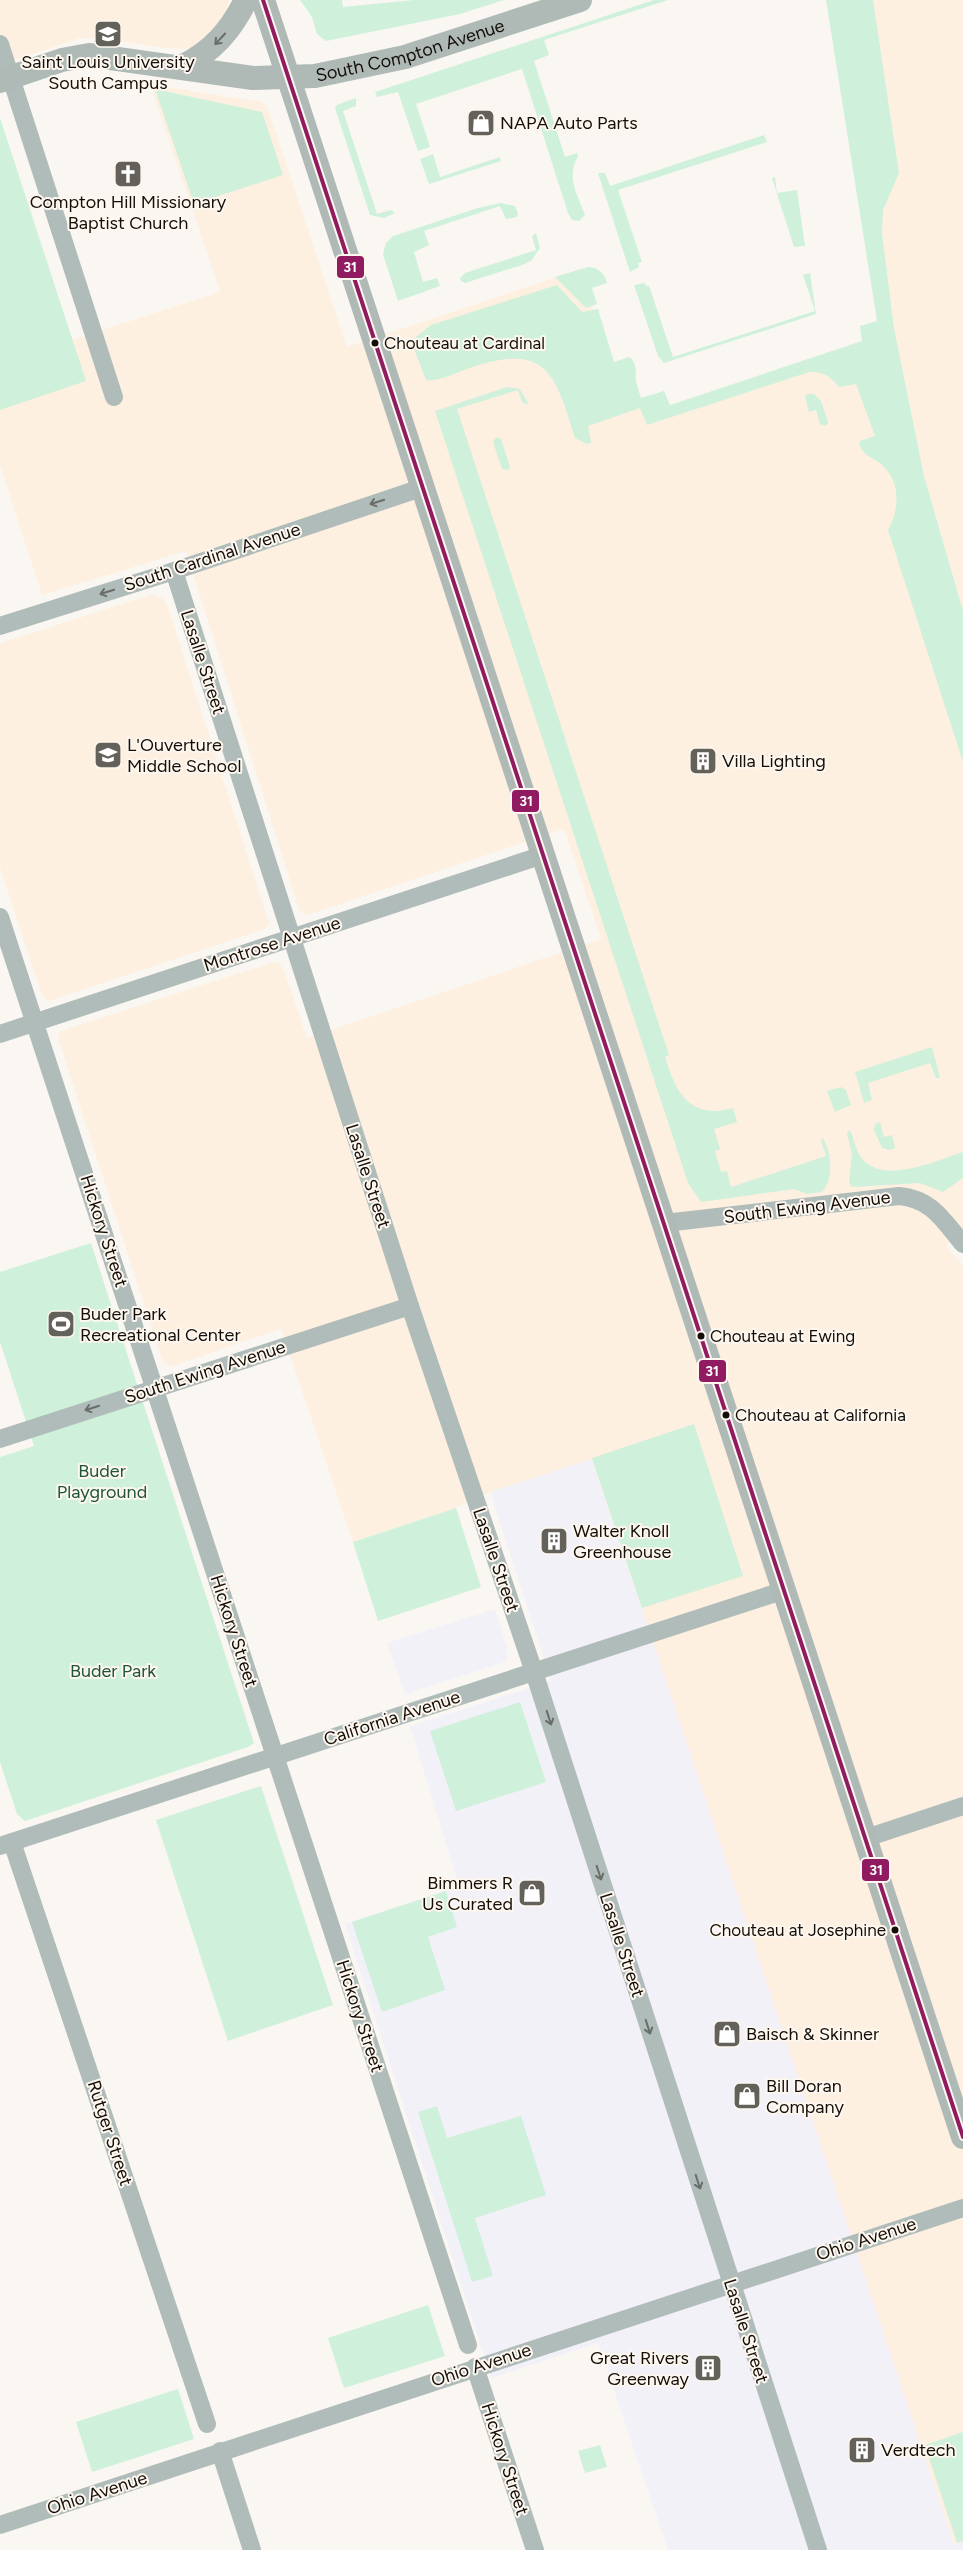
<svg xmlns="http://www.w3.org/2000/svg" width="963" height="2550" font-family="Figtree,sans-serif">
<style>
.commercial{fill:#f3f1f8}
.built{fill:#fdf0e0}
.green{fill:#cff0da}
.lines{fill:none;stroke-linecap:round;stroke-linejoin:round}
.minor{stroke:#b0bcb9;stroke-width:18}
.secondary{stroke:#afbab7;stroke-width:24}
.bus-1-casing{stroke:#fdf7f0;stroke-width:8}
.bus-1{stroke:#901b61;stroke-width:4}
.oneway{stroke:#696d68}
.oneway2{stroke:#6a6e69}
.bus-dot{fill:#140e08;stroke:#fdf7f0;stroke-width:2}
.labels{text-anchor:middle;stroke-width:4;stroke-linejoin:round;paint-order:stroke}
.bus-label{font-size:17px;fill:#140e08;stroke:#fdf7f0;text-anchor:start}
.street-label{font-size:18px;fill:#140e08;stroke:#fdf7f0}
.poi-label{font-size:18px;fill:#140e08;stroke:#fdf7f0;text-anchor:start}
.park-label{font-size:18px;fill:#1e5539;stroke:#fdf7f0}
.line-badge{stroke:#fdf7f0;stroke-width:2}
.badge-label{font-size:14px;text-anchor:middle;font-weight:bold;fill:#fff}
</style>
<rect width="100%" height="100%" fill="#faf7f3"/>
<g class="commercial">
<path d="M592 1458 954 2544 963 2541V2550H668L598 2343 491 2378 345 1924 459 1886 410 1726 551 1681 490 1492Z"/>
<path d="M495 1609 507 1648 508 1657 505 1662 405 1694 387 1643Z"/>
</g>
<g class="built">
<path d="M0 0H229L223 25 192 49 165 48 107 39 80 38 0 65Z"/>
<path d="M873 0H963V611L924 476 894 328 882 233 883 210 899 172Z"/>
<path d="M150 84 261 102 267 106 347 347 580 269 612 371 629 366 648 421 880 345 946 709 963 762V1229L946 1245 963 1266V2541L954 2544 592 1459 490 1492 456 1508 353 1542 281 1329 176 1365 170 1367 162 1360 58 1038 60 1031 274 962 280 964 285 973 307 1038 601 939 564 829 307 915 300 912 186 551 42 595 0 465V363L220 292Z"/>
<path d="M154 594 162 598 168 607 269 923 265 929 49 1001 42 996 0 867V643Z"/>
</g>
<g class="green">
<path d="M300 0H342L343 7 414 0H504L460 14 326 41 317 34 312 17Z"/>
<path d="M654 0H668L544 40 549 55 534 61 565 157 577 153 578 156C566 177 577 194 585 215L579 221 572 220 568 213 522 69 416 104 430 147 418 151 398 92 377 97 375 92Z"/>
<path d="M826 0H873L899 173 883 210 882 233 894 328 924 476 963 611V762L888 530C900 509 901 481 881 464 872 457 863 456 859 443L860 441 875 436 856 384 839 387C830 376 823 371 809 372L647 425 640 408 588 426 591 443 587 444 575 438C554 369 545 342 467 369 455 373 438 382 426 380L411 341 431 325 557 285 582 312 598 309 614 362 629 357C638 363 635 372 636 381 637 386 639 392 641 398L664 391 670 405 862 341 860 326 877 321Z"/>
<path d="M155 89 262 112 283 175 194 204Z"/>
<path d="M356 98V106L343 111 377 214 391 210 395 213 384 218 370 215 335 108 337 105Z"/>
<path d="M0 118 86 381 0 410Z"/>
<path d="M764 135 767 142 618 190 642 262 638 263 639 267 630 272 598 173H605L610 186Z"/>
<path d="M433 154 440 177 500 157 501 161 429 184 420 159Z"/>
<path d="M775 177 777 193 797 190 805 246 794 247 772 178Z"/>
<path d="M501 203 515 206 518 214 517 217 506 219 500 206 424 231 429 245 414 252 423 282 437 278 440 286 398 301 383 254 386 243 393 236 478 208Z"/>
<path d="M536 233 540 248 531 261 522 265 465 283 461 281 460 278 465 273 536 250 532 236Z"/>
<path d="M588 267C597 267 605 273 607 283L592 288 597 304 586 308 555 277Z"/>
<path d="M810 273 816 314 664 363 658 356 634 285 644 283 646 286H649L673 357 815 311 803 275Z"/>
<path d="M507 387 520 389 529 405 522 402 518 390 457 409 669 1055 665 1057C676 1093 690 1120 733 1108L737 1122 714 1129 720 1149 715 1151 721 1172 727 1171 731 1187 826 1156 821 1140 823 1138C832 1153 834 1179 822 1192L807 1194 794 1189 701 1202 688 1183 435 411Z"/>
<path d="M808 394H814L821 401 828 422 826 426 820 424 816 410 809 412 805 396Z"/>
<path d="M496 437 501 439 510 467 508 470 502 469 493 442Z"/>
<path d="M932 1047 940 1078H936L930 1063 868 1083 872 1100 864 1103 855 1072Z"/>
<path d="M841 1087 846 1090 851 1105 835 1112 827 1091Z"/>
<path d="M880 1122 884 1137 892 1135 895 1148 889 1150 882 1148 874 1130 875 1124Z"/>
<path d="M850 1130C855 1141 856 1154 865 1162 889 1183 937 1160 963 1152V1178L943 1192 920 1183 852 1187 849 1182 852 1154 847 1133Z"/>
<path d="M91 1243 254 1743 248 1747 25 1821 17 1814 0 1762V1457L34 1446 0 1342V1272Z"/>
<path d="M694 1424 743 1576 642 1608 592 1458Z"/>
<path d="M456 1508 481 1587 378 1621 353 1542Z"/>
<path d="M520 1702 546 1782 456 1811 430 1731Z"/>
<path d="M261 1786 333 2005 228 2041 156 1820Z"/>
<path d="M446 1891 457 1927 428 1937 445 1990 382 2012 352 1922Z"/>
<path d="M437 2106 447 2138 521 2116 546 2195 475 2218 493 2276 472 2282 418 2112Z"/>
<path d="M428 2305 445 2356 344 2388 328 2338Z"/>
<path d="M178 2389 194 2439 92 2472 76 2422Z"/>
<path d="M963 2432V2541L957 2543 925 2445Z"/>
<path d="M600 2445 607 2467 585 2473 578 2451Z"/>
</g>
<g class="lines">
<g class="minor">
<path d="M0 44 114 397"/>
<path d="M174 571 410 1306 534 1672 818 2550"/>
<path d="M0 626 174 571 424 487"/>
<path d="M0 917 468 2345"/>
<path d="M0 1034 543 855"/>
<path d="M665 1223 899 1196C932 1199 943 1220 963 1244"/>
<path d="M0 1439 410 1306"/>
<path d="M866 1838 963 1806"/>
<path d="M12 1842 207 2424"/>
<path d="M0 1846 785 1590"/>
<path d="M475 2367 535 2550"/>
<path d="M220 2451 252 2550"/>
<path d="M0 2525 963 2208"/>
</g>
<g class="secondary">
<path d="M263 0 963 2137"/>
<path d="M183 66C213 51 231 30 246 0"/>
<path id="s1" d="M0 81 62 60 89 55 253 78 315 76 405 57 580 0"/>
</g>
<defs>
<path id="bus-1" d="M263 0 963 2137"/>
</defs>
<use href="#bus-1" class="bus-1-casing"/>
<use href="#bus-1" class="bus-1"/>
</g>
<defs><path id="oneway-shaft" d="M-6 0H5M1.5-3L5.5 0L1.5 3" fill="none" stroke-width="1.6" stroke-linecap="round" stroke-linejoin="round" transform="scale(1.25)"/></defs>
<use class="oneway" href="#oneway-shaft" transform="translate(220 39) rotate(133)"/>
<g class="oneway2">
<use href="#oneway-shaft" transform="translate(377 502) rotate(162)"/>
<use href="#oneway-shaft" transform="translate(107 592) rotate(163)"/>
<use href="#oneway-shaft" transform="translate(92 1408) rotate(162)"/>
<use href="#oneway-shaft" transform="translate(549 1718) rotate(72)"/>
<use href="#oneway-shaft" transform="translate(599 1873) rotate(72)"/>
<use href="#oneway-shaft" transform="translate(648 2027) rotate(72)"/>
<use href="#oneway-shaft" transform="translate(698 2182) rotate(72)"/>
</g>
<defs>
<symbol id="university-square" viewBox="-11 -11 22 22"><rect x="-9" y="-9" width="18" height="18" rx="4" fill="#64605a" stroke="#fdf7f0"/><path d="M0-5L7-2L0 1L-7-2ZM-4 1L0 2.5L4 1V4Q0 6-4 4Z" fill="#fff"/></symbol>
<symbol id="shop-square" viewBox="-11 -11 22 22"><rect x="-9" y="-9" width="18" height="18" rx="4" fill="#64605a" stroke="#fdf7f0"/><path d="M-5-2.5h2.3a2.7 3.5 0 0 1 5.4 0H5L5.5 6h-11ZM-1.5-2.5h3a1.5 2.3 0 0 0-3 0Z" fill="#fff"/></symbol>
<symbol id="church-square" viewBox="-11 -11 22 22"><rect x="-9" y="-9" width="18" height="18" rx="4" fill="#64605a" stroke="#fdf7f0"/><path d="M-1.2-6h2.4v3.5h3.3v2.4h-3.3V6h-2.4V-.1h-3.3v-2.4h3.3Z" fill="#fff"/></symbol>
<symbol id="school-square" viewBox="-11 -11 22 22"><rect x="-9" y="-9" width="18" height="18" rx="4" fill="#64605a" stroke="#fdf7f0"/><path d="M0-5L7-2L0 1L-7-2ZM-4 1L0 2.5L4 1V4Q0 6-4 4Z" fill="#fff"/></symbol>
<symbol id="building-square" viewBox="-11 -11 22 22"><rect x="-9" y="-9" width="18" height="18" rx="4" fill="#64605a" stroke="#fdf7f0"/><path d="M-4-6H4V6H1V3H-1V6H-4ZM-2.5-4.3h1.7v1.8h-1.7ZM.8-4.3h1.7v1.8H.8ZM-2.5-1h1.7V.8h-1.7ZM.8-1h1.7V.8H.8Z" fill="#fff"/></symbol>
<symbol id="stadium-square" viewBox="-11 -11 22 22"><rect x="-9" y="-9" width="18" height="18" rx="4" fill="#64605a" stroke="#fdf7f0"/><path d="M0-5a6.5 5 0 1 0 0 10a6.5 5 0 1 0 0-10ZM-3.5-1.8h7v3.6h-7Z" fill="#fff"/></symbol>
</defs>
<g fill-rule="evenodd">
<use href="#university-square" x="92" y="18" width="32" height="32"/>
<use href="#shop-square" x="465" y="107" width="32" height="32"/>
<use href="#church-square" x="112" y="158" width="32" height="32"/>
<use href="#school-square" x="92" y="739" width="32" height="32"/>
<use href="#building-square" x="687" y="745" width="32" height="32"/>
<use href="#stadium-square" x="45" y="1308" width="32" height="32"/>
<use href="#building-square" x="538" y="1525" width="32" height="32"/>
<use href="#shop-square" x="516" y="1877" width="32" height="32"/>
<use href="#shop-square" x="711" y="2018" width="32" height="32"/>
<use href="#shop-square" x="731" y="2080" width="32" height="32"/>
<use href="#building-square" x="692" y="2352" width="32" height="32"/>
<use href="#building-square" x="846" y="2434" width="32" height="32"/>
</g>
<g class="bus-dot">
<circle cx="375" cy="343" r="4.5"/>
<circle cx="701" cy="1336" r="4.5"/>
<circle cx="726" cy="1415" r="4.5"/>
<circle cx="895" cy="1930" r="4.5"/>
</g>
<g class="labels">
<g class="bus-label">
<text x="384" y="349">Chouteau at Cardinal</text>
<text x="710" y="1342">Chouteau at Ewing</text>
<text x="735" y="1421">Chouteau at California</text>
<text x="886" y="1936" text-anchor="end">Chouteau at Josephine</text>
</g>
<g class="street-label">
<text dy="6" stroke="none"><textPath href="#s1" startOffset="419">South Compton Avenue</textPath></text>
<text transform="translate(212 557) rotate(-18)" y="6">South Cardinal Avenue</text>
<text transform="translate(203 662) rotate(72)" y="6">Lasalle Street</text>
<text transform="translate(272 944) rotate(-18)" y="6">Montrose Avenue</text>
<text transform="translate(368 1176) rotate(72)" y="6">Lasalle Street</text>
<text transform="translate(807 1207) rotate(-7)" y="6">South Ewing Avenue</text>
<text transform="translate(104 1231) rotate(72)" y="6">Hickory Street</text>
<text transform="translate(205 1372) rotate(-18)" y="6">South Ewing Avenue</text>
<text transform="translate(496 1560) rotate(71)" y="6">Lasalle Street</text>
<text transform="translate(234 1631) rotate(72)" y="6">Hickory Street</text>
<text transform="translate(392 1718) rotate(-18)" y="6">California Avenue</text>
<text transform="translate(622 1945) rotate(72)" y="6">Lasalle Street</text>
<text transform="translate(360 2016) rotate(72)" y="6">Hickory Street</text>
<text transform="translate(110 2133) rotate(72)" y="6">Rutger Street</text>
<text transform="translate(866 2239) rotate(-18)" y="6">Ohio Avenue</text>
<text transform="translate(746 2331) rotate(72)" y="6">Lasalle Street</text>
<text transform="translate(481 2365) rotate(-18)" y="6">Ohio Avenue</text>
<text transform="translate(505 2459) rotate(72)" y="6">Hickory Street</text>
<text transform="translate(97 2493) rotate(-18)" y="6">Ohio Avenue</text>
</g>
<g class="poi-label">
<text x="108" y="68" text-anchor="middle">Saint Louis University<tspan x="108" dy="21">South Campus</tspan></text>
<text x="500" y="129">NAPA Auto Parts</text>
<text x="128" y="208" text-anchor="middle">Compton Hill Missionary<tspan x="128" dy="21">Baptist Church</tspan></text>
<text x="127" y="751">L'Ouverture<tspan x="127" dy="21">Middle School</tspan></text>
<text x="722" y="767">Villa Lighting</text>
<text x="80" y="1320">Buder Park<tspan x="80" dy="21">Recreational Center</tspan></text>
<text x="573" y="1537">Walter Knoll<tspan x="573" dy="21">Greenhouse</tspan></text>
<text x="513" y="1889" text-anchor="end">Bimmers R<tspan x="513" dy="21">Us Curated</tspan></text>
<text x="746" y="2040">Baisch &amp; Skinner</text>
<text x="766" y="2092">Bill Doran<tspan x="766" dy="21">Company</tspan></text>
<text x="689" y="2364" text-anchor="end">Great Rivers<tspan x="689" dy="21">Greenway</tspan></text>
<text x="881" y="2456">Verdtech</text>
</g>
<g class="park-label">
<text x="102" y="1477">Buder<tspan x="102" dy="21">Playground</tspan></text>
<text x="113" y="1677">Buder Park</text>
</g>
</g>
<g class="line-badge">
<rect x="336" y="255" width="29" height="24" rx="5" fill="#901b61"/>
<rect x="511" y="789" width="29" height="24" rx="5" fill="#901b61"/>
<rect x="698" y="1359" width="29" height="24" rx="5" fill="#901b61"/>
<rect x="861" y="1858" width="29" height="24" rx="5" fill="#901b61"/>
</g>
<g class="badge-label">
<text x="350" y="272">31</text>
<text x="526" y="806">31</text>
<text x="712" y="1376">31</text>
<text x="876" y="1875">31</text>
</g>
</svg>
